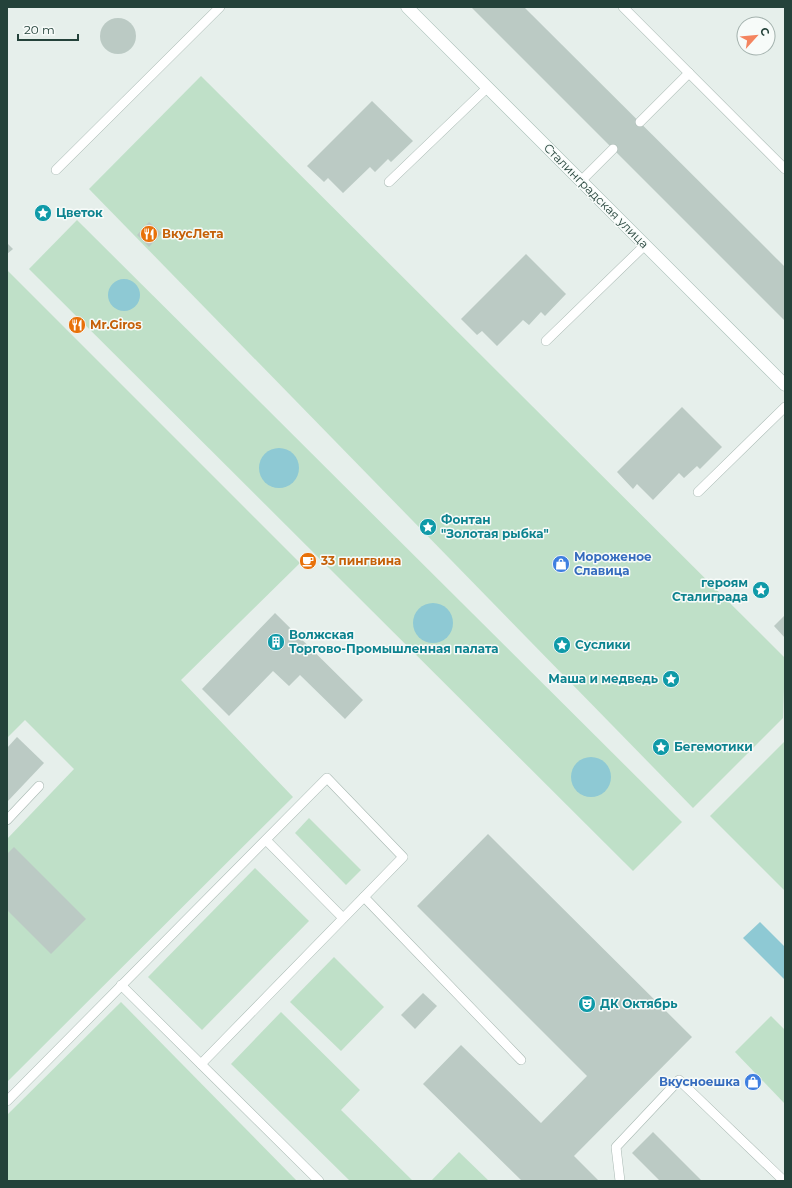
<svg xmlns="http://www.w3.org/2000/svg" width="792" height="1188" font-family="Montserrat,sans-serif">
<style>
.green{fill:#bfe0c8}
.water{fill:#8ec9d4}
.building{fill:#bbcac4}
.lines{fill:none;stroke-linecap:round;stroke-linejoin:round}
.lane-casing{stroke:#a8b8b2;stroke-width:10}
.secondary-casing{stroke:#a4bbb3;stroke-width:13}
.lane{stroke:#fff;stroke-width:9}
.secondary{stroke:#fff;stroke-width:12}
.labels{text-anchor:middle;stroke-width:3;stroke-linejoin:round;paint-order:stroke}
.street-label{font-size:12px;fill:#24423a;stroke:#f7fbf9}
.culture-label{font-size:12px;font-weight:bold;fill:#0d838f;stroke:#f7fbf9;text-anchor:start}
.food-label{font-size:12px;font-weight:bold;fill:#c56008;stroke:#f7fbf9;text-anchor:start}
.shop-label{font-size:12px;font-weight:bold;fill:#366cbe;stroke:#f7fbf9;text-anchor:start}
</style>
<rect width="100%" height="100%" fill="#e6efeb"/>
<g class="green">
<path d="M201 76 785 658 783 718 693 808 89 189Z"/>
<path d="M77 220 682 822 633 871 29 269Z"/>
<path d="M7 270 300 563 181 680 293 797 7 1082V839L74 769 25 720 7 738Z"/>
<path d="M785 741V891L710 816Z"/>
<path d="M309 818 361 870 346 885 295 833Z"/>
<path d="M255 868 309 921 202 1030 148 977Z"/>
<path d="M334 957 384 1007 341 1051 290 1002Z"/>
<path d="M121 1002 297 1181H7V1115Z"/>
<path d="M281 1012 360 1090 341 1110 413 1181H350L231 1064Z"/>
<path d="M771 1016 785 1030V1104L735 1052Z"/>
<path d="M459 1152 489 1181H431Z"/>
</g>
<g class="water">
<circle cx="124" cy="295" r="16"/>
<circle cx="279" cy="468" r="20"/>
<circle cx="433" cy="623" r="20"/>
<circle cx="591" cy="777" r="20"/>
<path d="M760 922 785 947V980L743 938Z"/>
</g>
<g class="building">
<path d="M471 7H524L785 267V321Z"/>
<circle cx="118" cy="36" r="18"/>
<path d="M372 101 413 141 391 162 388 159 375 172 370 167 343 193 328 178 324 182 307 166Z"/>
<path d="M149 222 162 233 149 247 137 235Z"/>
<path d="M7 243 13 249 7 254Z"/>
<path d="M526 254 566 294 545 316 541 312 529 325 523 320 497 346 482 331 477 335 461 319Z"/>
<path d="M682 407 722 447 700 469 697 466 684 478 679 473 653 500 637 484 633 489 617 472Z"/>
<path d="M307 553 316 562 309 570 300 561Z"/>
<path d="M275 613 363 700 345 719 300 675 289 686 273 671 229 716 202 689Z"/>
<path d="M785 615V638L774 626Z"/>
<path d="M17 737 44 763 7 802V748Z"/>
<path d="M488 834 692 1037 574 1156 599 1181H522L423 1084 461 1045 541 1123 587 1076 417 906Z"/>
<path d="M14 847 86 919 51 954 7 910V854Z"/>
<path d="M423 993 437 1006 415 1029 401 1015Z"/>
<path d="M653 1132 702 1181H660L632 1153Z"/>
</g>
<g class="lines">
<defs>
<g id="lane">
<path d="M623 7 785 169"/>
<path d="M640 122 689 73"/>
<path d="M56 170 220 7"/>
<path d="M581 181 613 149"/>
<path d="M389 182 488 87"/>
<path d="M546 341 645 245"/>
<path d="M698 492 785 407"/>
<path d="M7 820 39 786"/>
<path d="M266 840 343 918"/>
<path d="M364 897 521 1060"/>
<path d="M121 985 319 1181"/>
<path d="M7 1101 327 778 403 857 201 1064"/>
<path d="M620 1181 616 1147 679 1080 784 1181"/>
</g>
<path id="secondary" d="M407 7 785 385"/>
</defs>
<use href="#lane" class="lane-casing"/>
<use href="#secondary" class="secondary-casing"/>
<use href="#lane" class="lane"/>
<use href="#secondary" class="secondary"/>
</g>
<defs>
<symbol id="sight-disc" viewBox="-11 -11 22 22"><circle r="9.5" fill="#0f9aa8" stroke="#f7fbf9"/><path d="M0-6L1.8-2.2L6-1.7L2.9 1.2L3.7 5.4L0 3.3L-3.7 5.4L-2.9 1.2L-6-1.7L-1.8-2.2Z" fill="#fff"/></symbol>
<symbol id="restaurant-disc" viewBox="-11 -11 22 22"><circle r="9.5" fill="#e8710a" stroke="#f7fbf9"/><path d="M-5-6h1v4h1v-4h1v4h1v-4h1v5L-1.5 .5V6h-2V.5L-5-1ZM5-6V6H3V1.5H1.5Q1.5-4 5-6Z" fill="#fff"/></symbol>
<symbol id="cafe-disc" viewBox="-11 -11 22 22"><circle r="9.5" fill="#e8710a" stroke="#f7fbf9"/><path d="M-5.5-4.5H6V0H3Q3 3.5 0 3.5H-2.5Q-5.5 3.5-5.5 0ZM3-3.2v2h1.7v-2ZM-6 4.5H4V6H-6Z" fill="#fff"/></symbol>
<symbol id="shop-disc" viewBox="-11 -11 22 22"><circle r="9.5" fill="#3f7fe0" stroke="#f7fbf9"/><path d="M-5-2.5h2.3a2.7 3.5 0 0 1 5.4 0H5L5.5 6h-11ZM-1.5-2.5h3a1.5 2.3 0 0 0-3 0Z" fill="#fff"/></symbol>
<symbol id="building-disc" viewBox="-11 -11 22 22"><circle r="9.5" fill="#0f9aa8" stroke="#f7fbf9"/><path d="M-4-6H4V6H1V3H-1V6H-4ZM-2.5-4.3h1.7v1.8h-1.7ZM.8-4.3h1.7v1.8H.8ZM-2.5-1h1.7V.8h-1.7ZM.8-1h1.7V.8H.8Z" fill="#fff"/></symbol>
<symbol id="theatre-disc" viewBox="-11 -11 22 22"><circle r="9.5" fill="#0f9aa8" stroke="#f7fbf9"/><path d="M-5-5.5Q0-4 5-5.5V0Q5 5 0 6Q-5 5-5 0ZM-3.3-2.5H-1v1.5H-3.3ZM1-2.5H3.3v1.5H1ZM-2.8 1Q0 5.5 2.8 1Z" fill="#fff"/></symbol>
</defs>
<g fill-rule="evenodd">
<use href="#sight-disc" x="33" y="203" width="20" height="20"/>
<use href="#restaurant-disc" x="139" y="224" width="20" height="20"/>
<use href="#restaurant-disc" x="67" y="315" width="20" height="20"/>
<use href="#sight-disc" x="418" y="517" width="20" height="20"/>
<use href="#cafe-disc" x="298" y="551" width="20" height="20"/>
<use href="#shop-disc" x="551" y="554" width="20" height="20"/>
<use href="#sight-disc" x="751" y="580" width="20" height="20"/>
<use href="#building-disc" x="266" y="632" width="20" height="20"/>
<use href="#sight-disc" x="552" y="635" width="20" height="20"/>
<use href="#sight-disc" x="661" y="669" width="20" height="20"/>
<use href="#sight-disc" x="651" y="737" width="20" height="20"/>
<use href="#theatre-disc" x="577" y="994" width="20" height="20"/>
<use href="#shop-disc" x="743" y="1072" width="20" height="20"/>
</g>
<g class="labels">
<g class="street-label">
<text transform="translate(596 196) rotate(45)" y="4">Сталинградская улица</text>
</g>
<g class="culture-label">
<text x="56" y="217">Цветок</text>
<text x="441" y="524">Фонтан<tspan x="441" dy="14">"Золотая рыбка"</tspan></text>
<text x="748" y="587" text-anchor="end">героям<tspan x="748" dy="14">Сталиграда</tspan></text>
<text x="289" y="639">Волжская<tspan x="289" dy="14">Торгово-Промышленная палата</tspan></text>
<text x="575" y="649">Суслики</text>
<text x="658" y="683" text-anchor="end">Маша и медведь</text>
<text x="674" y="751">Бегемотики</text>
<text x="600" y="1008">ДК Октябрь</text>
</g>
<g class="food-label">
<text x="162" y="238">ВкусЛета</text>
<text x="90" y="329">Mr.Giros</text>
<text x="321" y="565">33 пингвина</text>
</g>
<g class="shop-label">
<text x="574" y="561">Мороженое<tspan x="574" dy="14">Славица</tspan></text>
<text x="740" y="1086" text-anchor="end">Вкусноешка</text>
</g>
</g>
<rect width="792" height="1188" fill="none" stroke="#24423a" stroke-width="16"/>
<g transform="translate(756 36) rotate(63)"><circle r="19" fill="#f7fbf9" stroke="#a3b1ad"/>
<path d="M0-3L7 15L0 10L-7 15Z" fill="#f4845f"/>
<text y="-6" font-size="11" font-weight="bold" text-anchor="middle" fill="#24423a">С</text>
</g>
<path d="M18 34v6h60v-6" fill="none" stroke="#24423a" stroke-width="2"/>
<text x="24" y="34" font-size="12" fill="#24423a" stroke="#f7fbf9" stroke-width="3" paint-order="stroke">20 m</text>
</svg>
